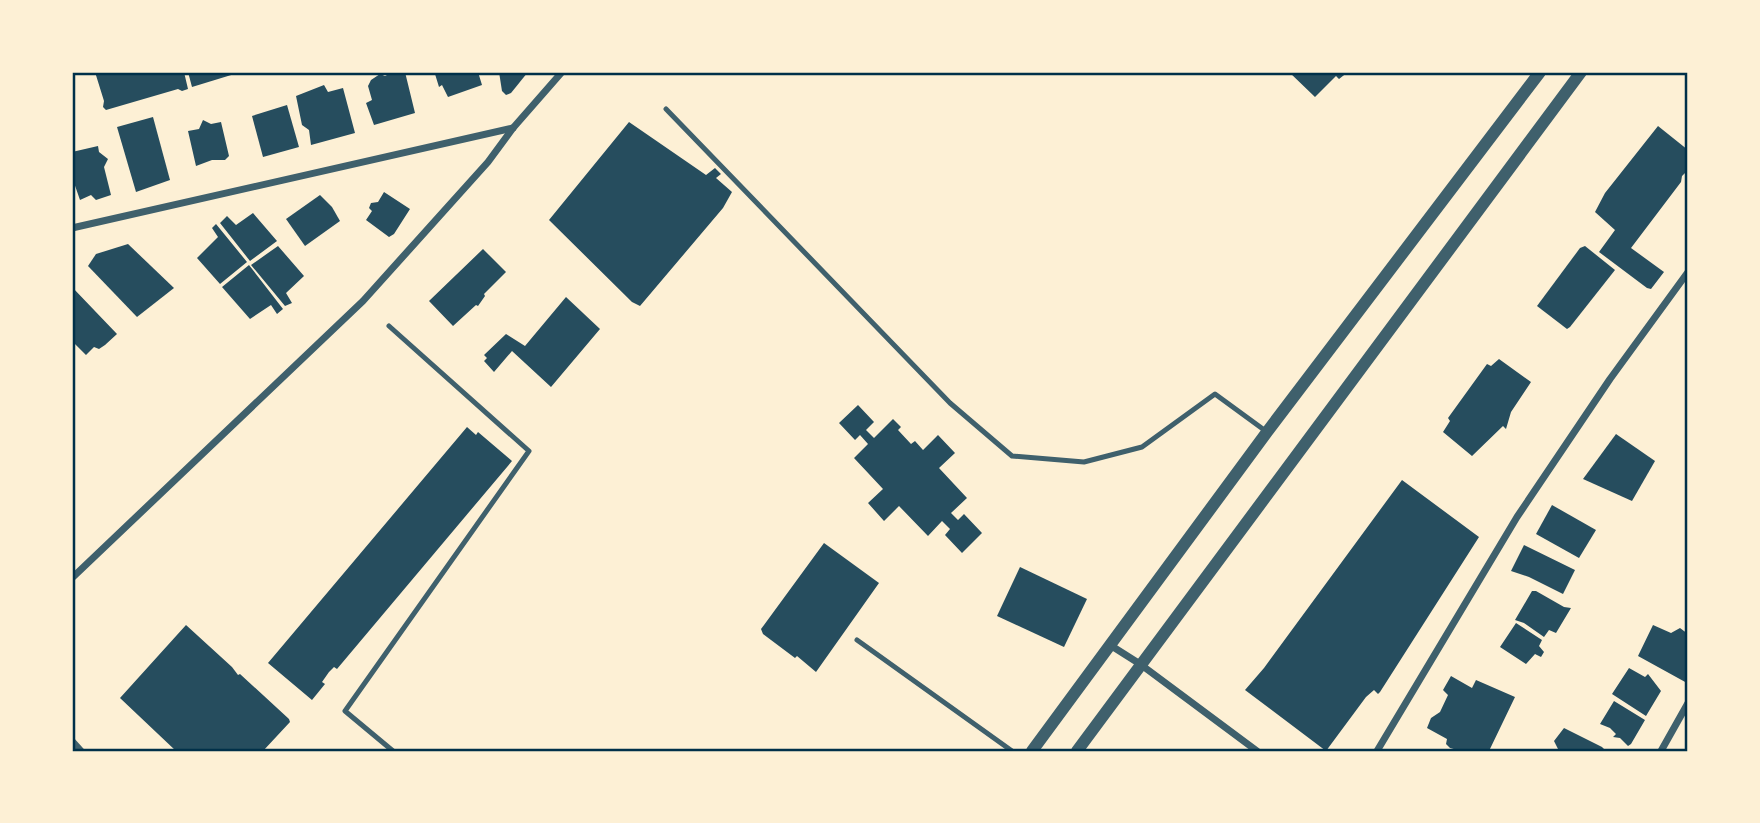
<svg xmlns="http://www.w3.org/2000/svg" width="1760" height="823" font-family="Signika,sans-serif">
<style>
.building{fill:#264d5e}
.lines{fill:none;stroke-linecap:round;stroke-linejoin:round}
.service{stroke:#3f606c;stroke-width:5}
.minor{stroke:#3f606c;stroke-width:7}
.tertiary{stroke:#3f606c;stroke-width:12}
.neatline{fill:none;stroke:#003049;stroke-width:2.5}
</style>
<rect width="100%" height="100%" fill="#fdf0d5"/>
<g class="building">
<path d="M95 72H184L188 89 182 91 178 89 106 110 103 107 104 101Z"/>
<path d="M188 72H241L192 87Z"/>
<path d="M393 72H405L415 113 374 125 366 103 372 100 368 86 371 80 380 74 385 76Z"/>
<path d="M440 72H478L482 85 448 97 442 85 439 87 435 74Z"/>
<path d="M499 72H528L511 93 506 95 502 91Z"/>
<path d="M1289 72H1348L1339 79 1336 76 1315 97Z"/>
<path d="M324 85 328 92 343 88 355 133 311 145 309 130 302 125 296 96Z"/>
<path d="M287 105 299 147 263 157 252 116Z"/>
<path d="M153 117 170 180 136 192 117 127Z"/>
<path d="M203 120 211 124 221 122 229 156 225 160H212L196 166 188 131 199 129Z"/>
<path d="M629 122 706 175 715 168 721 174 716 178 732 192 723 208 640 306 632 302 549 220Z"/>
<path d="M1658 126 1688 150V170L1682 176 1681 182 1631 248 1664 272 1651 289 1647 288 1599 252 1615 230 1595 212 1605 193Z"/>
<path d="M98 146 99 152 108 159 104 167 111 195 96 200 91 195 80 200 72 177V152Z"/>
<path d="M384 192 410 209 394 234 389 237 366 220 372 211 369 208 371 203 378 202Z"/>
<path d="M320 195 332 207 340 221 305 246 286 219Z"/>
<path d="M253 213 277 241 250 261 220 223 227 216 236 225Z"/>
<path d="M216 224 247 262 220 284 197 258 218 237 212 228Z"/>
<path d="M128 244 174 288 137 317 88 266 96 254Z"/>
<path d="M278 246 304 276 286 293 292 303 285 306 251 265Z"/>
<path d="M1585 246 1615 270 1570 327 1567 329 1537 306 1580 248Z"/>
<path d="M483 249 506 272 484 294 485 296 478 306 476 305 453 326 429 301Z"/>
<path d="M249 265 283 309 277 314 271 305 250 319 222 287Z"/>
<path d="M72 287 117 334 105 345 99 349 94 347 86 355 72 341Z"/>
<path d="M566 297 600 329 551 387 512 351 494 372 484 361 487 358 484 355 506 334 525 346Z"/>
<path d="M1499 359 1531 382 1511 412 1506 429 1503 426 1472 456 1443 432 1450 421 1448 418 1487 364 1491 366Z"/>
<path d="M858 405 874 422 866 430 874 438 893 419 901 427 898 430 911 444 915 441 923 450 938 435 955 453 939 468 967 498 951 513 958 520 964 514 982 533 962 553 945 535 950 529 942 521 928 536 899 506 884 521 868 503 883 489 854 458 868 444 860 435 855 440 839 423Z"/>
<path d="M467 427 476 435 478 432 512 461 337 669 334 667 329 672 322 682 325 684 312 700 268 663Z"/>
<path d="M1616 434 1655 461 1632 501 1583 479Z"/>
<path d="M1402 480 1479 537 1380 692 1378 694 1374 690 1366 697 1326 751 1245 690 1264 668Z"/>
<path d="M1552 505 1596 530 1579 558 1536 534Z"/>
<path d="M824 543 879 583 816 672 797 656 795 658 763 634 761 629Z"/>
<path d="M1524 545 1575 570 1563 594 1529 577 1511 571Z"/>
<path d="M1020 567 1087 599 1064 647 997 616Z"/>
<path d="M1532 591H1536L1564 607 1571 608 1556 633 1549 630 1544 637 1524 623 1515 620Z"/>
<path d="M1516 623 1542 640 1539 646 1544 652 1541 657 1535 654 1526 664 1500 647Z"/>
<path d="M186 625 232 667 238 675 240 674 289 719 290 722 263 751H176L120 698Z"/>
<path d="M1653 625 1671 633 1680 628 1688 634 1687 683 1638 656Z"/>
<path d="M1629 668 1645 677 1648 674 1661 691 1646 716 1612 694Z"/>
<path d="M1451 676 1472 688 1476 680 1515 697 1489 751H1461L1450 748 1446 744 1447 739 1427 728 1431 718 1440 712 1448 695 1443 690Z"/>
<path d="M1614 701 1645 720 1631 744 1628 746 1620 738 1613 737 1616 734 1610 728 1600 724Z"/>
<path d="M1564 728 1602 747 1606 751H1557L1558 749 1554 741Z"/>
</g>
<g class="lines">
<g class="service">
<path d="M666 109 950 403 1012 456 1084 462 1142 447 1215 394 1267 432"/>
<path d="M389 326 529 451 345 711 393 751"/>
<path d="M857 640 1012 751"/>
</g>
<g class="minor">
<path d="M72 228 513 128"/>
<path d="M72 578 363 301 488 162 513 128 562 72"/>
<path d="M1110 645 1140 664 1257 751"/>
<path d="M72 741 81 751"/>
<path d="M1377 751 1517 517 1610 379 1688 272"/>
<path d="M1661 751 1688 703"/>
</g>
<g class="tertiary">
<path d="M1032 751 1267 432 1540 72"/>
<path d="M1077 751 1581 72"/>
</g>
</g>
<rect width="1760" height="823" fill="none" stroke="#fdf0d5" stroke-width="147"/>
<rect x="74" y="74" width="1612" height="676" class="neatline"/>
</svg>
